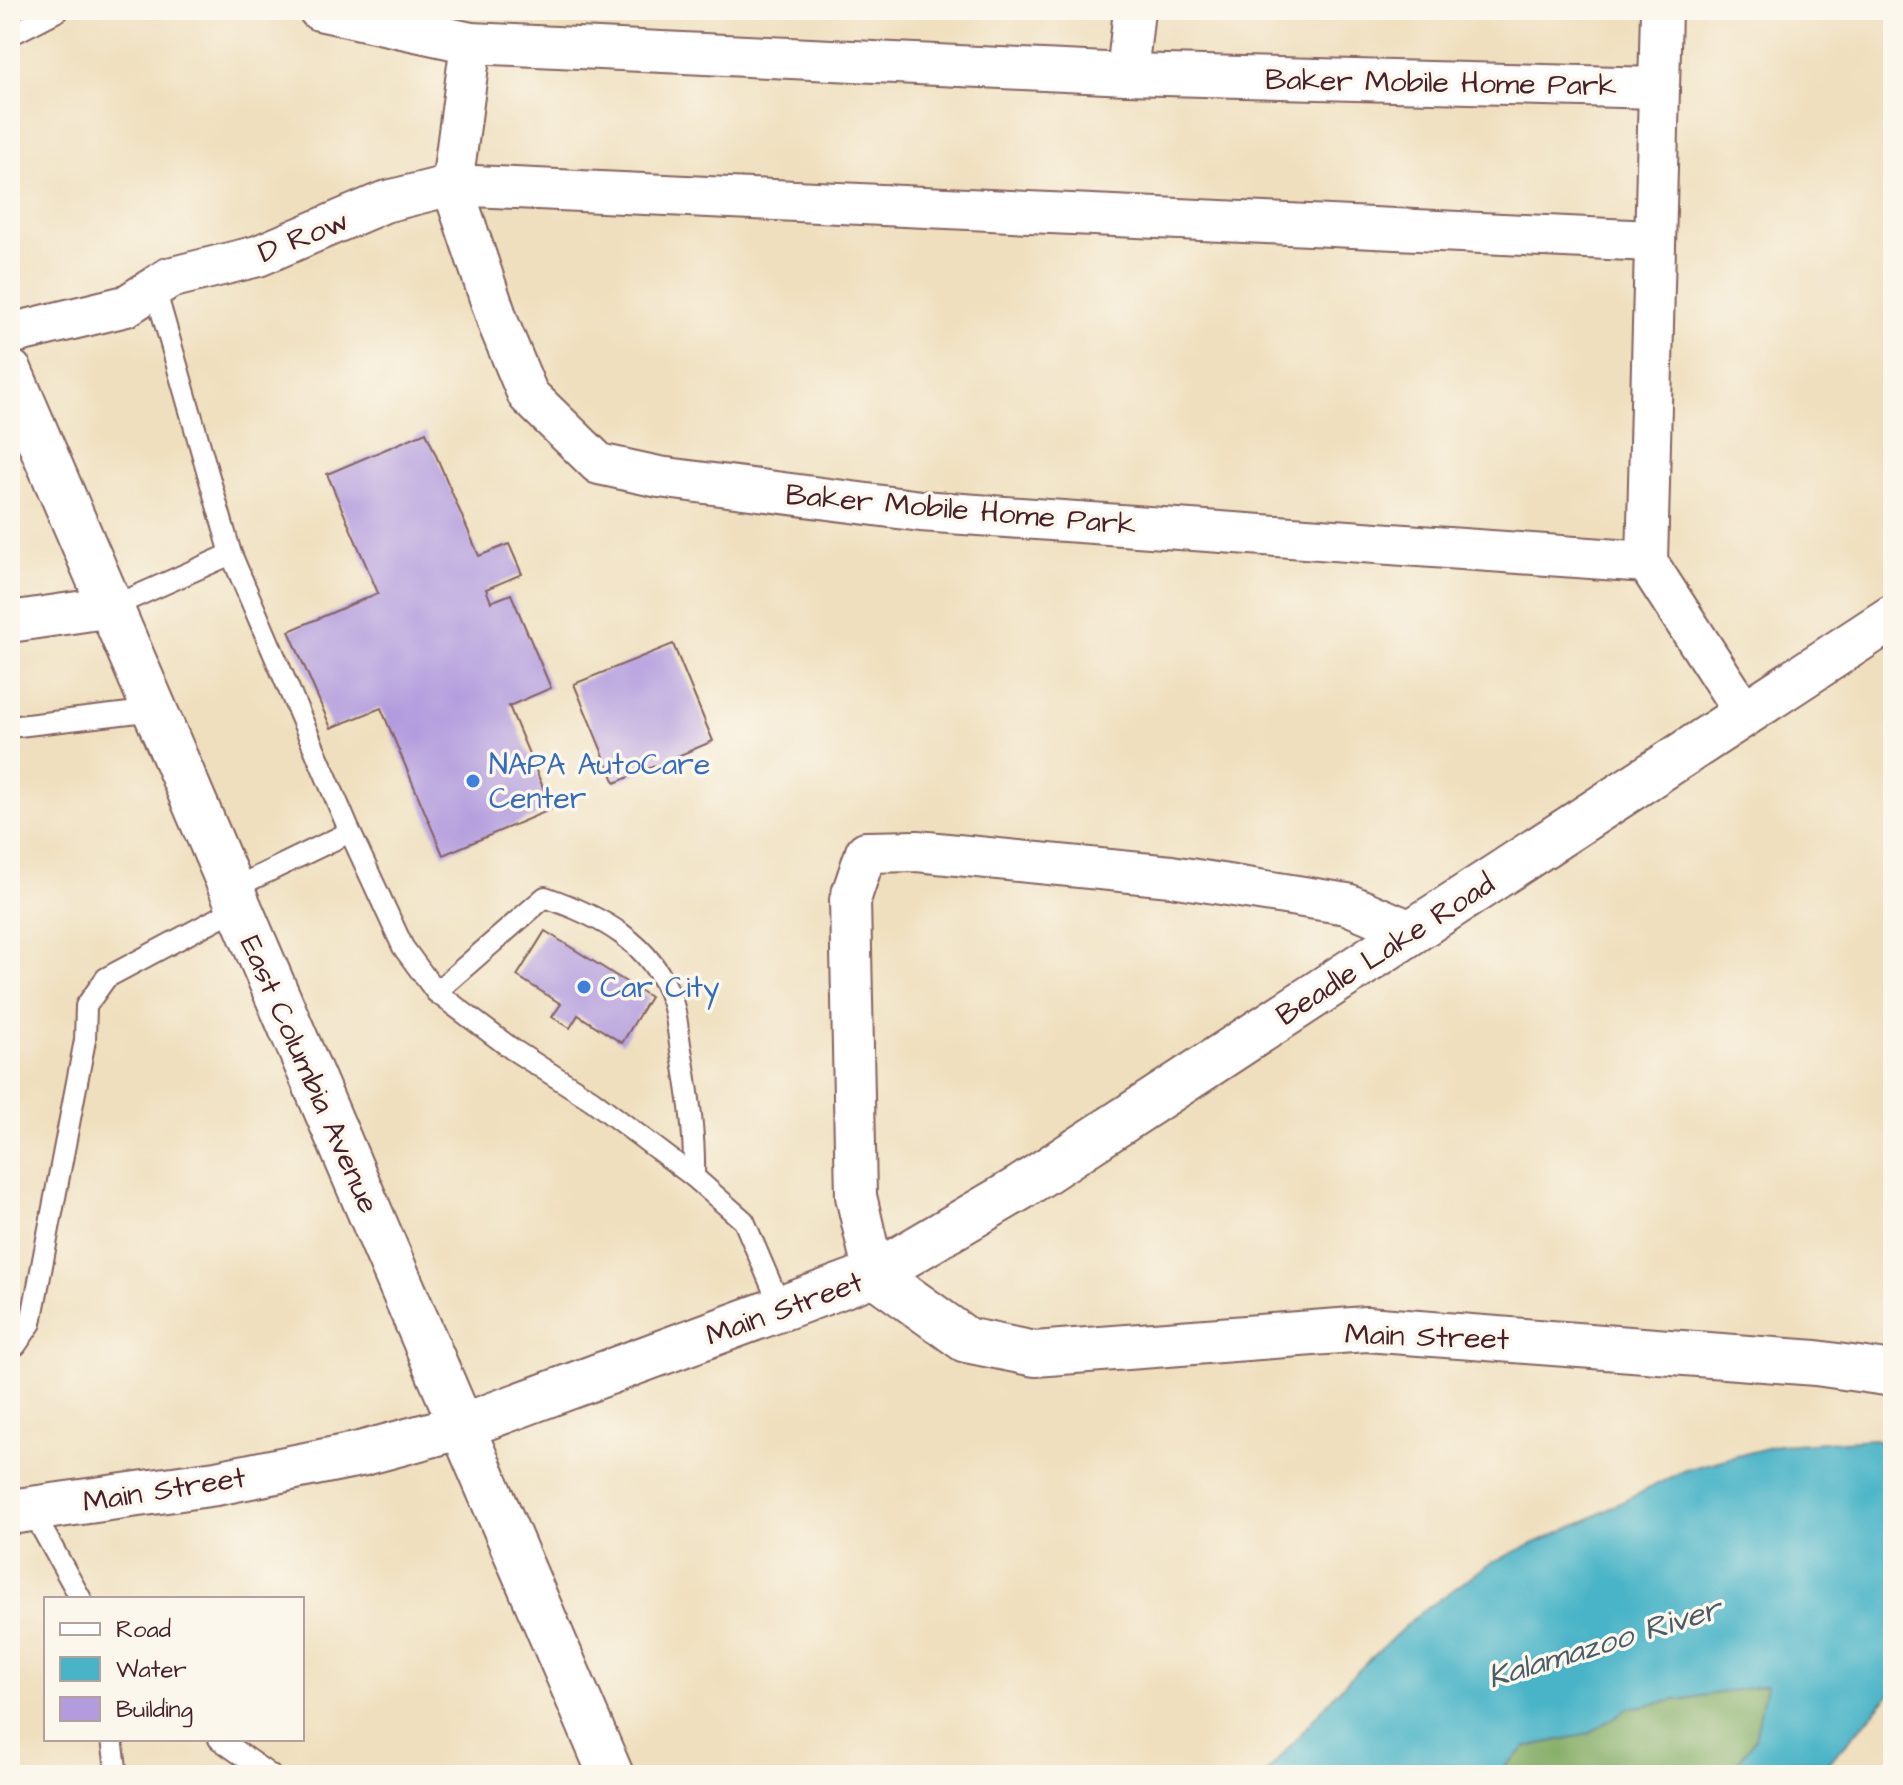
<svg xmlns="http://www.w3.org/2000/svg" width="1903" height="1785" font-family="'Architects Daughter',sans-serif">
<style>
.forest{fill:#80aa62;stroke:#656446;stroke-width:2}
.water{fill:#49b4c7;stroke:#4a6a79;stroke-width:2}
.building{fill:#b39cde}
.lines{fill:none;stroke-linecap:round;stroke-linejoin:round}
.service-casing{stroke:#84625e;stroke-width:24}
.minor-casing{stroke:#84625e;stroke-width:44}
.tertiary-casing{stroke:#84625e;stroke-width:48}
.primary-casing{stroke:#84625e;stroke-width:48}
.service{stroke:#fff;stroke-width:20}
.minor{stroke:#fff;stroke-width:40}
.tertiary{stroke:#fff;stroke-width:44}
.primary{stroke:#fff;stroke-width:44}
.shop-dot{fill:#3f7fe0;stroke:#fbf7ec;stroke-width:3}
.labels{text-anchor:middle;stroke-width:7;stroke-linejoin:round;paint-order:stroke}
.street-label{font-size:30px;fill:#4a1f2b;stroke:#fbf7ec}
.shop-label{font-size:30px;fill:#366cbe;stroke:#fbf7ec;text-anchor:start}
.water-label{font-size:32px;font-style:italic;fill:#4a5b69;stroke:#fbf7ec}
</style>
<rect width="100%" height="100%" fill="#fbf7ec"/>
<filter id="ink" filterUnits="userSpaceOnUse"><feTurbulence type="fractalNoise" baseFrequency=".0125" numOctaves="2"/><feDisplacementMap in="SourceGraphic" scale="16" xChannelSelector="R" yChannelSelector="G"/><feConvolveMatrix kernelMatrix="1 2 1 2 8 2 1 2 1" color-interpolation-filters="sRGB"/></filter>
<filter id="wash" filterUnits="userSpaceOnUse"><feTurbulence type="fractalNoise" baseFrequency=".006" numOctaves="4" result="noise"/><feDisplacementMap in="SourceGraphic" scale="32" xChannelSelector="R" yChannelSelector="G"/><feGaussianBlur stdDeviation="1.8" result="paint"/><feColorMatrix in="noise" values="0 0 0 0 0 0 0 0 0 0 0 0 0 0 0 0 0 1.4 0 .05"/><feComposite in="paint" operator="in"/></filter>
<g filter="url(#wash)">
<rect width="100%" height="100%" fill="#efdfbe"/>
<path class="forest" d="M1767 1685 1755 1739 1729 1775H1495L1526 1747 1588 1734 1629 1708Z"/>
<path class="water" d="M1874 1439 1893 1444V1691L1818 1775H1729L1755 1739 1766 1685 1629 1708 1588 1734 1526 1747 1495 1775H1265L1344 1684 1415 1617 1492 1562 1587 1520 1685 1470 1778 1445Z"/>
<g id="blocks">
<g class="building">
<path d="M426 432 479 556 509 544 522 574 486 589 491 602 511 594 551 688 509 706 552 809 443 855 381 708 331 728 289 631 378 593 327 474Z"/>
<path d="M673 644 713 741 615 783 574 684Z"/>
<path d="M545 931 650 997 622 1043 578 1015 570 1028 552 1017 561 1004 517 976Z"/>
</g>
</g>
</g>
<g filter="url(#ink)">
<use href="#blocks" fill-opacity="0" stroke="#84625e" stroke-width="2"/>
<g class="lines">
<defs>
<g id="service">
<path d="M10 35 59 10"/>
<path d="M154 285 231 554"/>
<path d="M112 607 231 554 350 832"/>
<path d="M10 727 155 710"/>
<path d="M230 890 350 832 403 947 436 992 512 1049 592 1100 694 1177C695 1135 689 1096 682 1055 678 1038 678 1018 672 1001 652 942 600 916 545 897L436 992"/>
<path d="M694 1177 744 1221 781 1308"/>
<path d="M10 1348 16 1345 31 1323 85 1040 86 1006 106 978 237 908"/>
<path d="M31 1509 81 1599"/>
<path d="M112 1739 117 1775"/>
<path d="M219 1739 270 1775"/>
</g>
<g id="minor">
<path d="M319 10 471 43 1127 74 1658 88"/>
<path d="M1661 10 1647 562 1744 712"/>
<path d="M471 43 452 185 499 325 528 395 599 464 659 477 921 511 1647 562"/>
<path d="M1127 74 1134 10"/>
<path d="M10 334 126 306 169 278 258 256 384 202 452 185 1652 241"/>
<path d="M10 622 112 607"/>
<path d="M874 1274 856 1196 850 900 866 852 917 851 1171 876 1347 904 1413 932"/>
</g>
<g id="tertiary">
<path d="M874 1274 966 1340 1035 1354 1366 1329 1816 1363 1893 1374"/>
<path d="M10 1512 216 1483 360 1454 463 1426"/>
</g>
<g id="primary">
<path d="M10 372 611 1775"/>
<path d="M463 1426 874 1274 1020 1188 1893 617"/>
</g>
</defs>
<use href="#service" class="service-casing"/>
<use href="#minor" class="minor-casing"/>
<use href="#tertiary" class="tertiary-casing"/>
<use href="#primary" class="primary-casing"/>
<use href="#service" class="service"/>
<use href="#minor" class="minor"/>
<use href="#tertiary" class="tertiary"/>
<use href="#primary" class="primary"/>
</g>
</g>
<g class="shop-dot">
<circle cx="473" cy="781" r="8"/>
<circle cx="584" cy="987" r="8"/>
</g>
<g class="labels">
<g class="street-label">
<text transform="translate(1441 82) rotate(1)" y="10">Baker Mobile Home Park</text>
<text transform="translate(303 236) rotate(-22)" y="10">D Row</text>
<text transform="translate(961 509) rotate(5)" y="10">Baker Mobile Home Park</text>
<text transform="translate(1385 949) rotate(-33)" y="10">Beadle Lake Road</text>
<text transform="translate(310 1074) rotate(66)" y="10">East Columbia Avenue</text>
<text transform="translate(784 1308) rotate(-20)" y="10">Main Street</text>
<text transform="translate(1427 1336) rotate(2)" y="10">Main Street</text>
<text transform="translate(164 1489) rotate(-9)" y="10">Main Street</text>
</g>
<g class="shop-label">
<text x="489" y="774">NAPA AutoCare<tspan x="489" dy="34">Center</tspan></text>
<text x="600" y="997">Car City</text>
</g>
<g class="water-label">
<text transform="translate(1604 1642) rotate(-17)" y="11">Kalamazoo River</text>
</g>
</g>
<rect width="1903" height="1785" fill="none" stroke="#fbf7ec" stroke-width="40"/>
<rect x="44" y="1597" width="260" height="144" fill="#fbf7ec" stroke="#b4a19f" stroke-width="2"/>
<rect x="60" y="1623" width="40" height="12" fill="#ffffff" stroke="#b4a19f" stroke-width="2"/>
<text x="116" y="1637" font-size="24" fill="#4a1f2b">Road</text>
<rect x="60" y="1657" width="40" height="24" fill="#49b4c7" stroke="#b4a19f" stroke-width="2"/>
<text x="116" y="1677" font-size="24" fill="#4a1f2b">Water</text>
<rect x="60" y="1697" width="40" height="24" fill="#b39cde" stroke="#b4a19f" stroke-width="2"/>
<text x="116" y="1717" font-size="24" fill="#4a1f2b">Building</text>
</svg>
